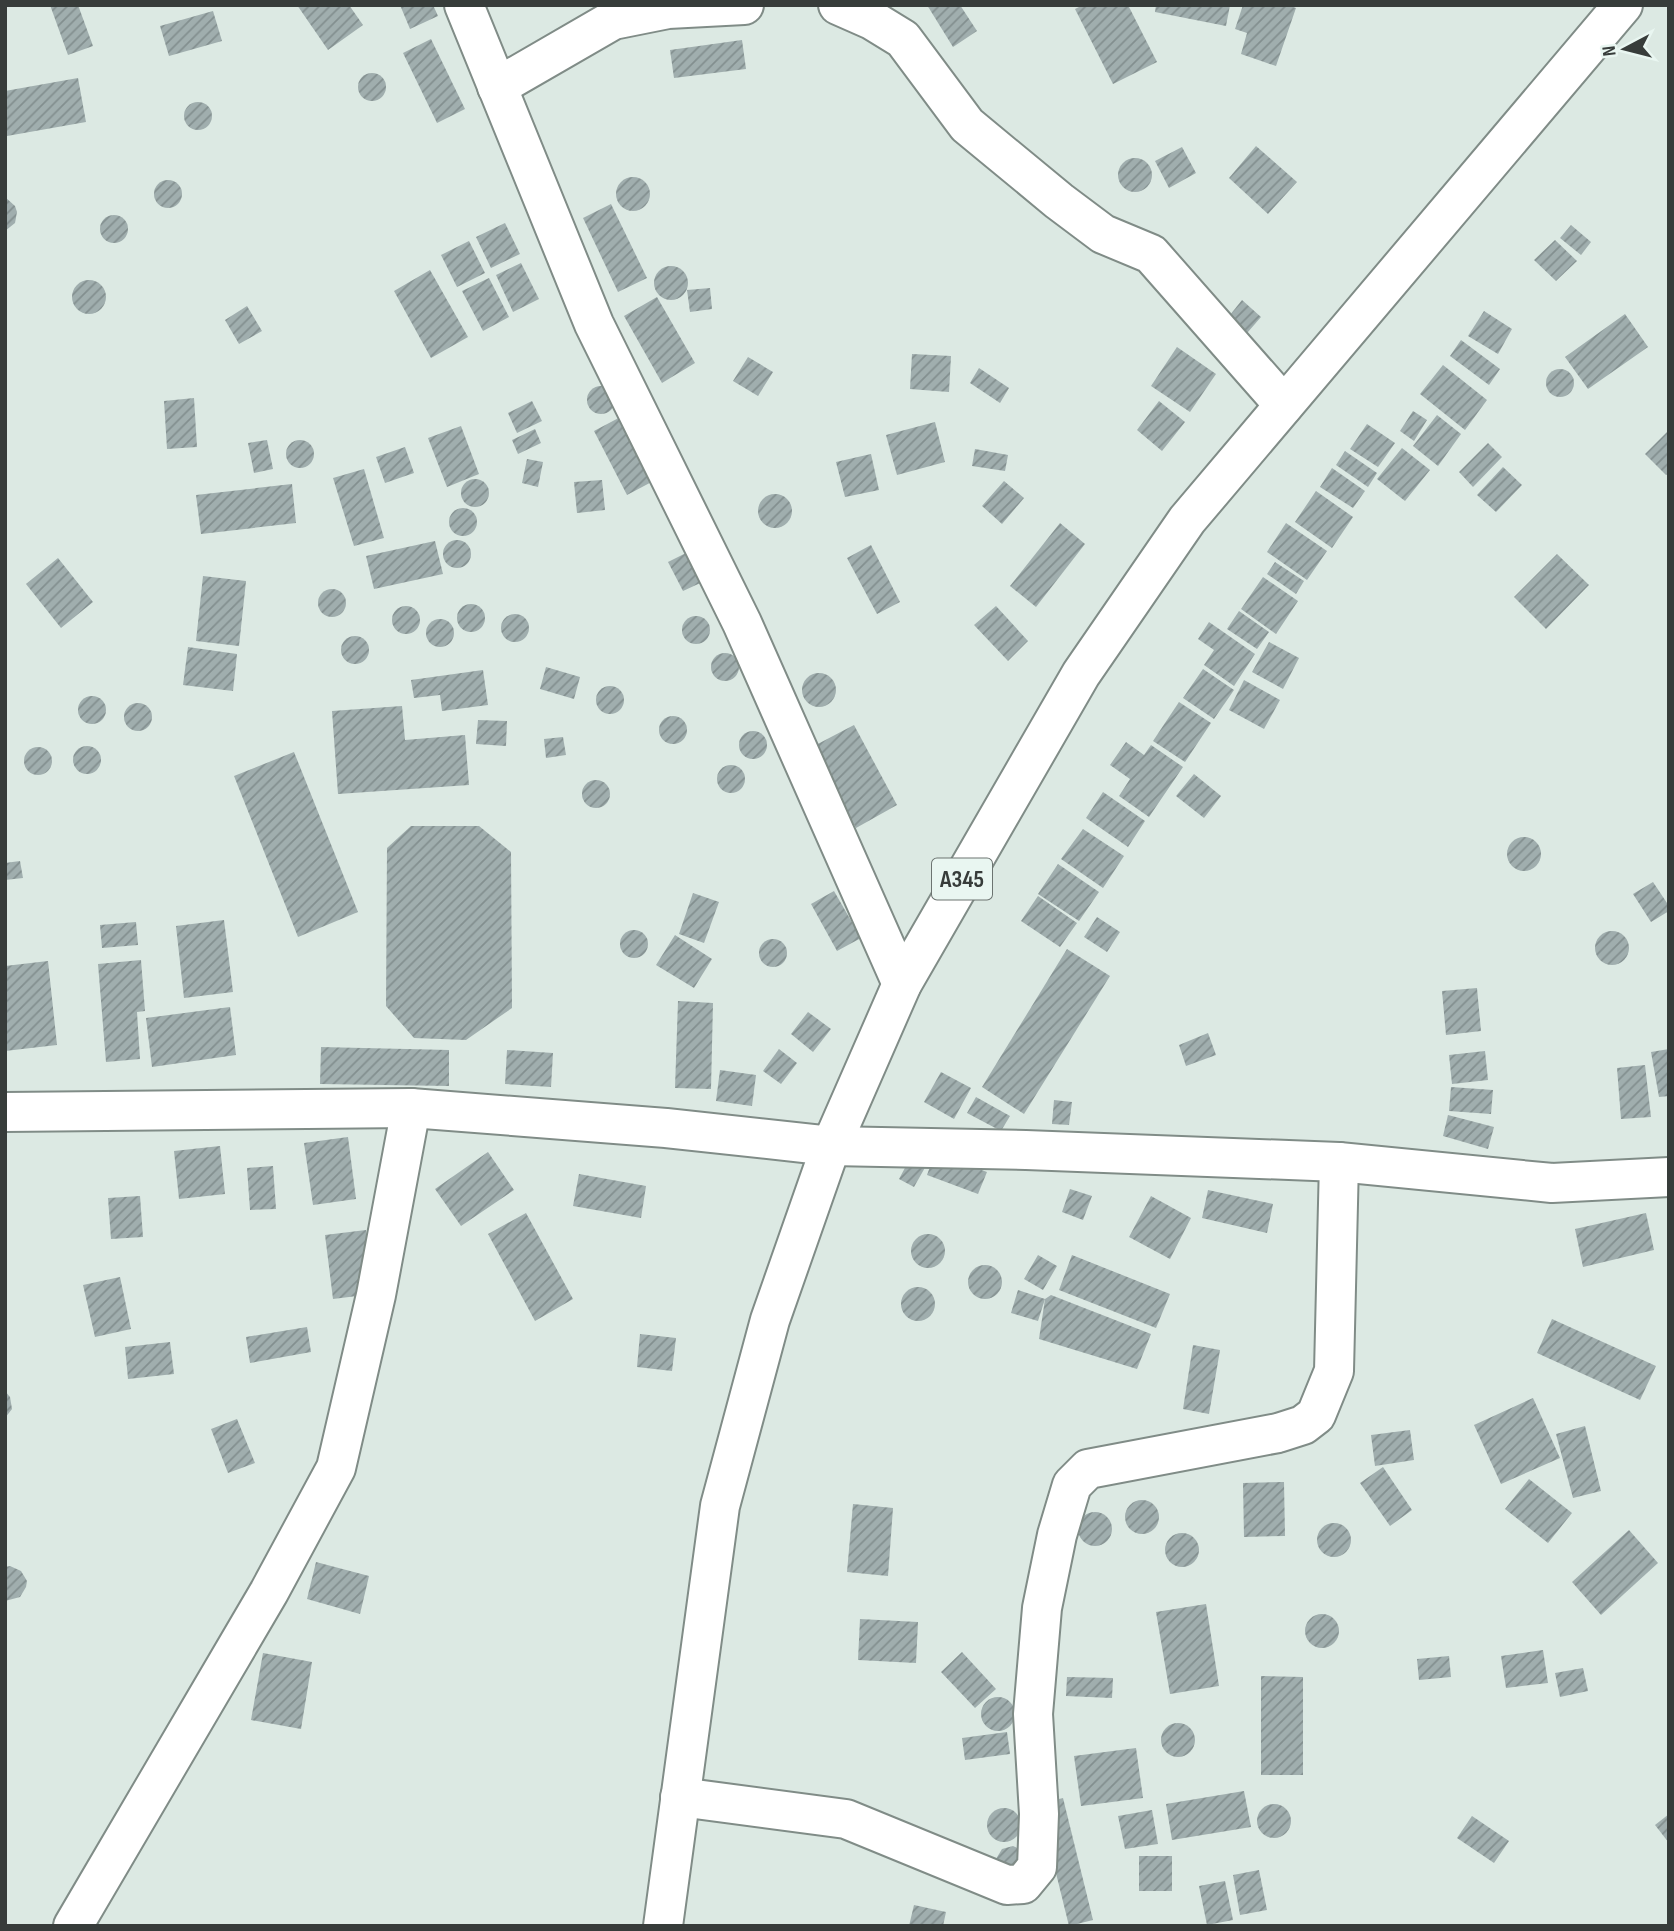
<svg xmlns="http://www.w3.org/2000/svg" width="1674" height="1931" font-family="'Sofia Sans Condensed',sans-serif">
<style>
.building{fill:url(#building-hatch)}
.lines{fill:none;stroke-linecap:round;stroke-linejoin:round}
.minor-casing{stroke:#808c87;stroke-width:42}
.tertiary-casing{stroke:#808c87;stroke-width:42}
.trunk-casing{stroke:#808c87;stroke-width:42}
.minor{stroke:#fff;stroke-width:38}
.tertiary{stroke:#fff;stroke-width:38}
.trunk{stroke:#fff;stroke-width:38}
.labels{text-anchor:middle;stroke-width:5;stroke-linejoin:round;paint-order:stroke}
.shield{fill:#e9f6f1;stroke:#6c7471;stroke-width:2}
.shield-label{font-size:24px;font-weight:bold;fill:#373c3a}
</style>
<defs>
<pattern id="building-hatch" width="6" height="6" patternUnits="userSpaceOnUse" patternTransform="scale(1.75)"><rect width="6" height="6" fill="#a0aeae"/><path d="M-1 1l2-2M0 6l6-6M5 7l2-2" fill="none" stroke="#838f8f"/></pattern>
</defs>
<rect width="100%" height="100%" fill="#dce9e3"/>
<g class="building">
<path d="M50 5H78L93 46 68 55Z"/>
<path d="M297 5H349L363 25 328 50Z"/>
<path d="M400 5H433L438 16 410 29Z"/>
<path d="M927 5H960L977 31 953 47Z"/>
<path d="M1083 5H1128L1157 62 1113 84 1075 9Z"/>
<path d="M1156 5H1230L1226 26 1155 12Z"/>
<path d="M1243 5H1287L1296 8 1276 66 1241 54 1247 33 1235 29Z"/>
<path d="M213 11 222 41 169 56 160 26Z"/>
<path d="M431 39 465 109 437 123 403 53Z"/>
<path d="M742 40 746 69 674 78 670 50Z"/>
<circle cx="372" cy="87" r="14"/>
<path d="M78 78 86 122 7 136 5 91Z"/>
<circle cx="198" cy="116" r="14"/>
<path d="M1256 146 1297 182 1268 214 1229 178Z"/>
<path d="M1182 147 1196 173 1169 188 1155 161Z"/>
<circle cx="1135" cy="175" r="17"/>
<circle cx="633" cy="194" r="17"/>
<circle cx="168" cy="194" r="14"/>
<path d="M5 197 15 206 17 212 15 223 5 231Z"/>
<path d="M611 204 647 278 618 292 583 218Z"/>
<circle cx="114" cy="229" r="14"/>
<path d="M505 223 520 254 491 268 476 237Z"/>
<path d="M1571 225 1591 242 1581 255 1560 238Z"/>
<path d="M1555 240 1577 261 1556 281 1534 260Z"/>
<path d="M469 241 485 273 457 287 441 255Z"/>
<path d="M521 263 539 299 513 312 496 275Z"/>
<circle cx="671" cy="283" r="17"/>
<path d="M430 270 468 337 431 358 394 291Z"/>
<path d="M489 278 509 317 483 331 462 291Z"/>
<circle cx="89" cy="297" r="17"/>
<path d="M710 288 712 309 690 312 687 290Z"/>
<path d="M657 297 695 363 662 383 624 316Z"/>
<path d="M1242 300 1261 317 1241 340 1222 325Z"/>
<path d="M247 306 262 331 239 344 225 320Z"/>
<path d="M1484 311 1512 329 1498 354 1468 336Z"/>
<path d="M1625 314 1648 347 1588 389 1565 357Z"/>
<path d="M1461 340 1500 369 1489 385 1450 356Z"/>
<path d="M1177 347 1216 374 1190 412 1151 386Z"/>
<path d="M912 354 951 356 949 392 910 389Z"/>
<path d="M748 357 773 372 758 396 733 381Z"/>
<path d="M1443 365 1487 400 1465 430 1420 394Z"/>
<path d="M979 368 1009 388 1000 403 970 383Z"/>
<circle cx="1560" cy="383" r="14"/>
<circle cx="601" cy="400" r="14"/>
<path d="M194 398 197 447 167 449 164 401Z"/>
<path d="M532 401 542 421 517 433 508 413Z"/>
<path d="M1159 401 1185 422 1162 451 1137 430Z"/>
<path d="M1413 411 1427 420 1414 441 1400 431Z"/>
<path d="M628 413 661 477 627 495 594 431Z"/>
<path d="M1437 415 1461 434 1438 466 1413 446Z"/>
<path d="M935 422 945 462 897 475 886 435Z"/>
<path d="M1367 424 1395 443 1378 467 1350 449Z"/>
<path d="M461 426 479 474 447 487 428 438Z"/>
<path d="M535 429 541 443 518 454 512 440Z"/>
<path d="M1669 430V473L1666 475 1645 454Z"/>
<path d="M267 440 273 469 254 473 248 443Z"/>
<circle cx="300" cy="454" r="14"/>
<path d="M1488 443 1502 457 1473 487 1459 472Z"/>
<path d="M405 447 414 473 385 483 376 457Z"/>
<path d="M1402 448 1430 470 1405 501 1377 479Z"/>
<path d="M975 449 1008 455 1005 471 972 466Z"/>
<path d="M1345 451 1377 473 1368 487 1336 465Z"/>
<path d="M871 454 879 490 845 497 836 462Z"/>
<path d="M527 459 543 462 538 487 522 483Z"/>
<path d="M1503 467 1522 485 1496 512 1477 495Z"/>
<path d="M1332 468 1365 491 1353 508 1320 487Z"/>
<path d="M364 469 384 538 354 546 333 478Z"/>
<circle cx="475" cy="493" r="14"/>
<path d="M602 480 605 510 577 513 574 482Z"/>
<path d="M1004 481 1024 498 1002 524 982 506Z"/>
<path d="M292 484 296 523 201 534 196 495Z"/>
<path d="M1316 491 1353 517 1332 548 1295 522Z"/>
<circle cx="775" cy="511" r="17"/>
<circle cx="463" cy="522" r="14"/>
<path d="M1060 523 1085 544 1036 607 1010 586Z"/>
<path d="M1286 523 1327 551 1307 580 1267 552Z"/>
<circle cx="457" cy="554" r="14"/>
<path d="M435 541 443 574 374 589 366 556Z"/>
<path d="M871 545 900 602 877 614 847 558Z"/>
<path d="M694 549 709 579 683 591 668 562Z"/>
<path d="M1557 554 1589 585 1546 629 1514 597Z"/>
<path d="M58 558 93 602 61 628 26 584Z"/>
<path d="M1275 562 1304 581 1296 594 1267 574Z"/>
<path d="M203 576 246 581 239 646 196 641Z"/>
<path d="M1263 577 1298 601 1276 634 1241 609Z"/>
<circle cx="332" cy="603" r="14"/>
<circle cx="471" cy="618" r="14"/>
<circle cx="406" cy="620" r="14"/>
<path d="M996 606 1028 641 1008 661 974 625Z"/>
<path d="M1239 611 1269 632 1257 649 1227 629Z"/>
<circle cx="515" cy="628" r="14"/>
<circle cx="696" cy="630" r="14"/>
<circle cx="440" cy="633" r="14"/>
<path d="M1209 622 1255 654 1234 686 1204 665 1214 650 1198 639Z"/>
<circle cx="355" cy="650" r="14"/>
<path d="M1269 642 1299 658 1283 689 1252 672Z"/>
<path d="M188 647 237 654 233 691 183 685Z"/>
<circle cx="725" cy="667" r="14"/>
<path d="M546 667 580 677 574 699 540 689Z"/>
<path d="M1203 669 1234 690 1214 719 1183 698Z"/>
<path d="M483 670 488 705 442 711 440 695 414 698 411 680Z"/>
<circle cx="819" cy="690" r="17"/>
<path d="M1244 680 1280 700 1264 729 1229 710Z"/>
<circle cx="610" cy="700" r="14"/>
<circle cx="92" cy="710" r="14"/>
<path d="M1179 702 1211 723 1185 762 1153 741Z"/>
<circle cx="138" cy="717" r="14"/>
<path d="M402 706 405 740 465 735 469 785 338 794 332 711Z"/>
<circle cx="673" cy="730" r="14"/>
<path d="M478 720 507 721 506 746 476 744Z"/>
<path d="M854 725 897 805 856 828 812 747Z"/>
<circle cx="753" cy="745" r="14"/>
<path d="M563 737 566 755 546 758 544 739Z"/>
<path d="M1126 742 1144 755 1151 745 1183 767 1149 817 1119 796 1130 779 1110 765Z"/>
<circle cx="87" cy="760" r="14"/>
<circle cx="38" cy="761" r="14"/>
<path d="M294 752 358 912 298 937 234 776Z"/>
<circle cx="731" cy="779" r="14"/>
<path d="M1194 774 1221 796 1204 818 1176 796Z"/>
<circle cx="596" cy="794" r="14"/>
<path d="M1103 792 1145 821 1128 847 1086 818Z"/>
<path d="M411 826H479L511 852 512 1008 466 1040 414 1038 386 1006 387 848Z"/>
<path d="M1083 829 1124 856 1103 888 1061 859Z"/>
<circle cx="1524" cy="854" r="17"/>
<path d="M20 861 23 878 5 880V863Z"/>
<path d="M1058 864 1099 892 1079 921 1038 894Z"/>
<path d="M1653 882 1669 906V911L1651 922 1633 894Z"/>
<path d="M834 891 861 938 837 951 811 904Z"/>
<path d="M693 893 719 902 704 943 679 934Z"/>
<path d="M1038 896 1077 923 1060 947 1021 921Z"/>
<path d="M1097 917 1120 932 1107 952 1084 937Z"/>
<path d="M224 920 233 992 184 998 176 926Z"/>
<path d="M136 922 138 945 102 948 100 925Z"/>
<circle cx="634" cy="944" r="14"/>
<circle cx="1612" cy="948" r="17"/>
<path d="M675 935 712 959 694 988 656 965Z"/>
<circle cx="773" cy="953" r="14"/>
<path d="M1067 949 1110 976 1024 1114 982 1087Z"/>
<path d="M141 960 145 1011 137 1012 140 1059 106 1062 98 964Z"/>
<path d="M48 961 57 1045 5 1051V966Z"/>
<path d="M1477 988 1481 1031 1446 1035 1442 991Z"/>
<path d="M678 1001 713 1003 711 1089 675 1088Z"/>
<path d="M230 1007 236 1055 152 1067 146 1018Z"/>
<path d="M808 1012 831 1029 813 1052 791 1034Z"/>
<path d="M1208 1033 1216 1055 1186 1066 1179 1045Z"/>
<path d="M321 1047 449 1050V1086L320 1084Z"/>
<path d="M779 1049 797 1063 781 1084 763 1071Z"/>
<path d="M1669 1049V1096L1659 1097 1651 1052Z"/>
<path d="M507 1050 553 1053 551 1087 505 1084Z"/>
<path d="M1485 1051 1488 1080 1452 1084 1449 1055Z"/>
<path d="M1645 1065 1651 1117 1621 1119 1617 1068Z"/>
<path d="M720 1070 756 1075 752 1106 716 1101Z"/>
<path d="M941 1072 971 1088 954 1119 924 1102Z"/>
<path d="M1451 1087 1493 1090 1491 1114 1449 1111Z"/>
<path d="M976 1097 1010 1116 1001 1131 967 1113Z"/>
<path d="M1054 1100 1072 1102 1069 1125 1052 1124Z"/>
<path d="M1448 1115 1494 1127 1488 1149 1443 1136Z"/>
<path d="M348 1137 356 1199 313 1205 304 1143Z"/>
<path d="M220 1146 225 1194 179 1199 174 1151Z"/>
<path d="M915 1149 931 1157 914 1187 899 1179Z"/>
<path d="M488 1152 514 1190 461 1226 435 1189Z"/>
<path d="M935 1153 987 1172 978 1194 927 1175Z"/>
<path d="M273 1166 276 1209 250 1210 247 1168Z"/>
<path d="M579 1174 646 1186 641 1218 573 1206Z"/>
<path d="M1070 1189 1092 1196 1083 1220 1062 1212Z"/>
<path d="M1208 1190 1273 1204 1267 1233 1202 1218Z"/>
<path d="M140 1196 143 1237 111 1239 108 1198Z"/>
<path d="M1151 1196 1191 1218 1170 1259 1129 1237Z"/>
<path d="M526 1213 573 1299 535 1321 488 1234Z"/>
<path d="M1646 1213 1654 1250 1583 1267 1575 1229Z"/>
<path d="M366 1230 373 1294 333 1299 325 1235Z"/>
<circle cx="928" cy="1251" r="17"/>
<path d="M1038 1255 1057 1266 1043 1290 1024 1279Z"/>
<path d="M1072 1255 1170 1294 1156 1328 1059 1290Z"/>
<circle cx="985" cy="1282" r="17"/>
<path d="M120 1277 131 1329 95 1337 83 1285Z"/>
<circle cx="918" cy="1304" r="17"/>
<path d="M1018 1290 1045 1299 1038 1321 1011 1313Z"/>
<path d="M1051 1295 1151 1334 1137 1369 1039 1339 1045 1299Z"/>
<path d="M1552 1319 1656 1366 1640 1400 1537 1353Z"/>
<path d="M307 1327 311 1352 250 1363 246 1337Z"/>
<path d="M640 1334 676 1338 672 1371 637 1367Z"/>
<path d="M170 1342 174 1374 128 1379 125 1347Z"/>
<path d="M1193 1345 1220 1350 1209 1414 1183 1409Z"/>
<path d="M5 1391 10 1397 12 1409 5 1418Z"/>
<path d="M1533 1398 1560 1458 1501 1484 1474 1425Z"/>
<path d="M237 1419 255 1463 228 1473 211 1429Z"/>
<path d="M1585 1426 1601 1491 1573 1498 1556 1434Z"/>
<path d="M1410 1430 1414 1460 1375 1466 1371 1435Z"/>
<path d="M1383 1467 1412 1510 1390 1526 1360 1483Z"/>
<path d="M1529 1479 1572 1513 1548 1543 1505 1509Z"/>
<path d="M1284 1482 1285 1536 1244 1537 1243 1483Z"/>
<circle cx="1142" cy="1517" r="17"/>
<path d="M853 1504 893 1508 888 1576 847 1572Z"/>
<circle cx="1095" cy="1529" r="17"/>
<circle cx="1334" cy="1540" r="17"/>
<path d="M1629 1530 1658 1563 1601 1615 1572 1582Z"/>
<circle cx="1182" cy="1550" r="17"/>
<path d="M316 1562 369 1576 360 1614 307 1599Z"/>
<path d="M10 1566 21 1571 27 1581 26 1587 20 1597 5 1601V1567Z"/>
<path d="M1206 1604 1219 1686 1170 1694 1156 1612Z"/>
<circle cx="1322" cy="1631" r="17"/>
<path d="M860 1619 918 1622 916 1663 858 1660Z"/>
<path d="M1543 1650 1548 1683 1506 1688 1501 1656Z"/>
<path d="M962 1652 996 1689 975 1708 941 1672Z"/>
<path d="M263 1653 312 1662 301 1729 251 1720Z"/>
<path d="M1449 1656 1451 1677 1419 1680 1417 1659Z"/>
<path d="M1583 1668 1588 1691 1560 1697 1555 1673Z"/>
<path d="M1261 1676 1303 1677V1775H1261Z"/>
<path d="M1067 1677 1113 1678 1112 1698 1066 1696Z"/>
<circle cx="998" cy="1714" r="17"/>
<circle cx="1178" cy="1740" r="17"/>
<path d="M1007 1732 1010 1754 965 1760 962 1738Z"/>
<path d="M1136 1748 1143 1798 1081 1806 1074 1756Z"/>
<path d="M1244 1791 1251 1827 1172 1840 1166 1804Z"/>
<path d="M1063 1798 1093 1920 1069 1926 1039 1804Z"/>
<circle cx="1274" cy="1821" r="17"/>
<circle cx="1004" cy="1825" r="17"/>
<path d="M1152 1810 1158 1844 1125 1849 1118 1816Z"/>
<path d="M1669 1814V1843L1655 1825Z"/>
<path d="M1472 1816 1509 1841 1494 1863 1457 1838Z"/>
<path d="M1013 1846 1024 1851 1008 1881 995 1866 996 1859 1002 1849Z"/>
<rect x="1139" y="1856" width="33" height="35"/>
<path d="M1259 1870 1267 1910 1240 1915 1233 1875Z"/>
<path d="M1225 1881 1233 1920 1207 1925 1199 1886Z"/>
<path d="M914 1905 946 1912 943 1926H909Z"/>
</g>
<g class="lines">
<defs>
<g id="minor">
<path d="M464 5 594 324 742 623 902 984"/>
<path d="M838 5 872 20 903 39 967 125 1059 201 1103 234 1151 254 1284 405"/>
<path d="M497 87 613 20 668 9 744 5"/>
<path d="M831 1146 1026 1150 1339 1162 1552 1183 1669 1177"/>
<path d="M680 1797 846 1819 1007 1885 1023 1884 1037 1867 1039 1814 1033 1714 1042 1608 1057 1535 1072 1485 1088 1469 1278 1433 1303 1425 1316 1415 1334 1371 1339 1162"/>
<path d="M73 1926 269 1592 336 1468 376 1295 411 1108"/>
</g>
<path id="tertiary" d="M5 1112 411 1108 666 1128 831 1146"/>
<path id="trunk" d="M663 1926 720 1506 770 1320 831 1146 902 984 1081 674 1187 520 1623 5"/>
</defs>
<use href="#minor" class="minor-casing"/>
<use href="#tertiary" class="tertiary-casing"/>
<use href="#trunk" class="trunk-casing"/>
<use href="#minor" class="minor"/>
<use href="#tertiary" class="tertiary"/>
<use href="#trunk" class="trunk"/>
</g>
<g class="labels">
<rect class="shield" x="932" y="858.5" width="60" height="41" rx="5"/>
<g class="shield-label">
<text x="962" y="887">A345</text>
</g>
</g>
<rect width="1674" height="1931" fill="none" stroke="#373c3a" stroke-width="14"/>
<g transform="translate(1625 49) rotate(263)" stroke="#e9f6f1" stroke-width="5" paint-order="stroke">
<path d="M0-5L12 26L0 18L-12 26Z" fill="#373c3a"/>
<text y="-10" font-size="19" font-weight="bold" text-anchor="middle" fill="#373c3a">N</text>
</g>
</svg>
